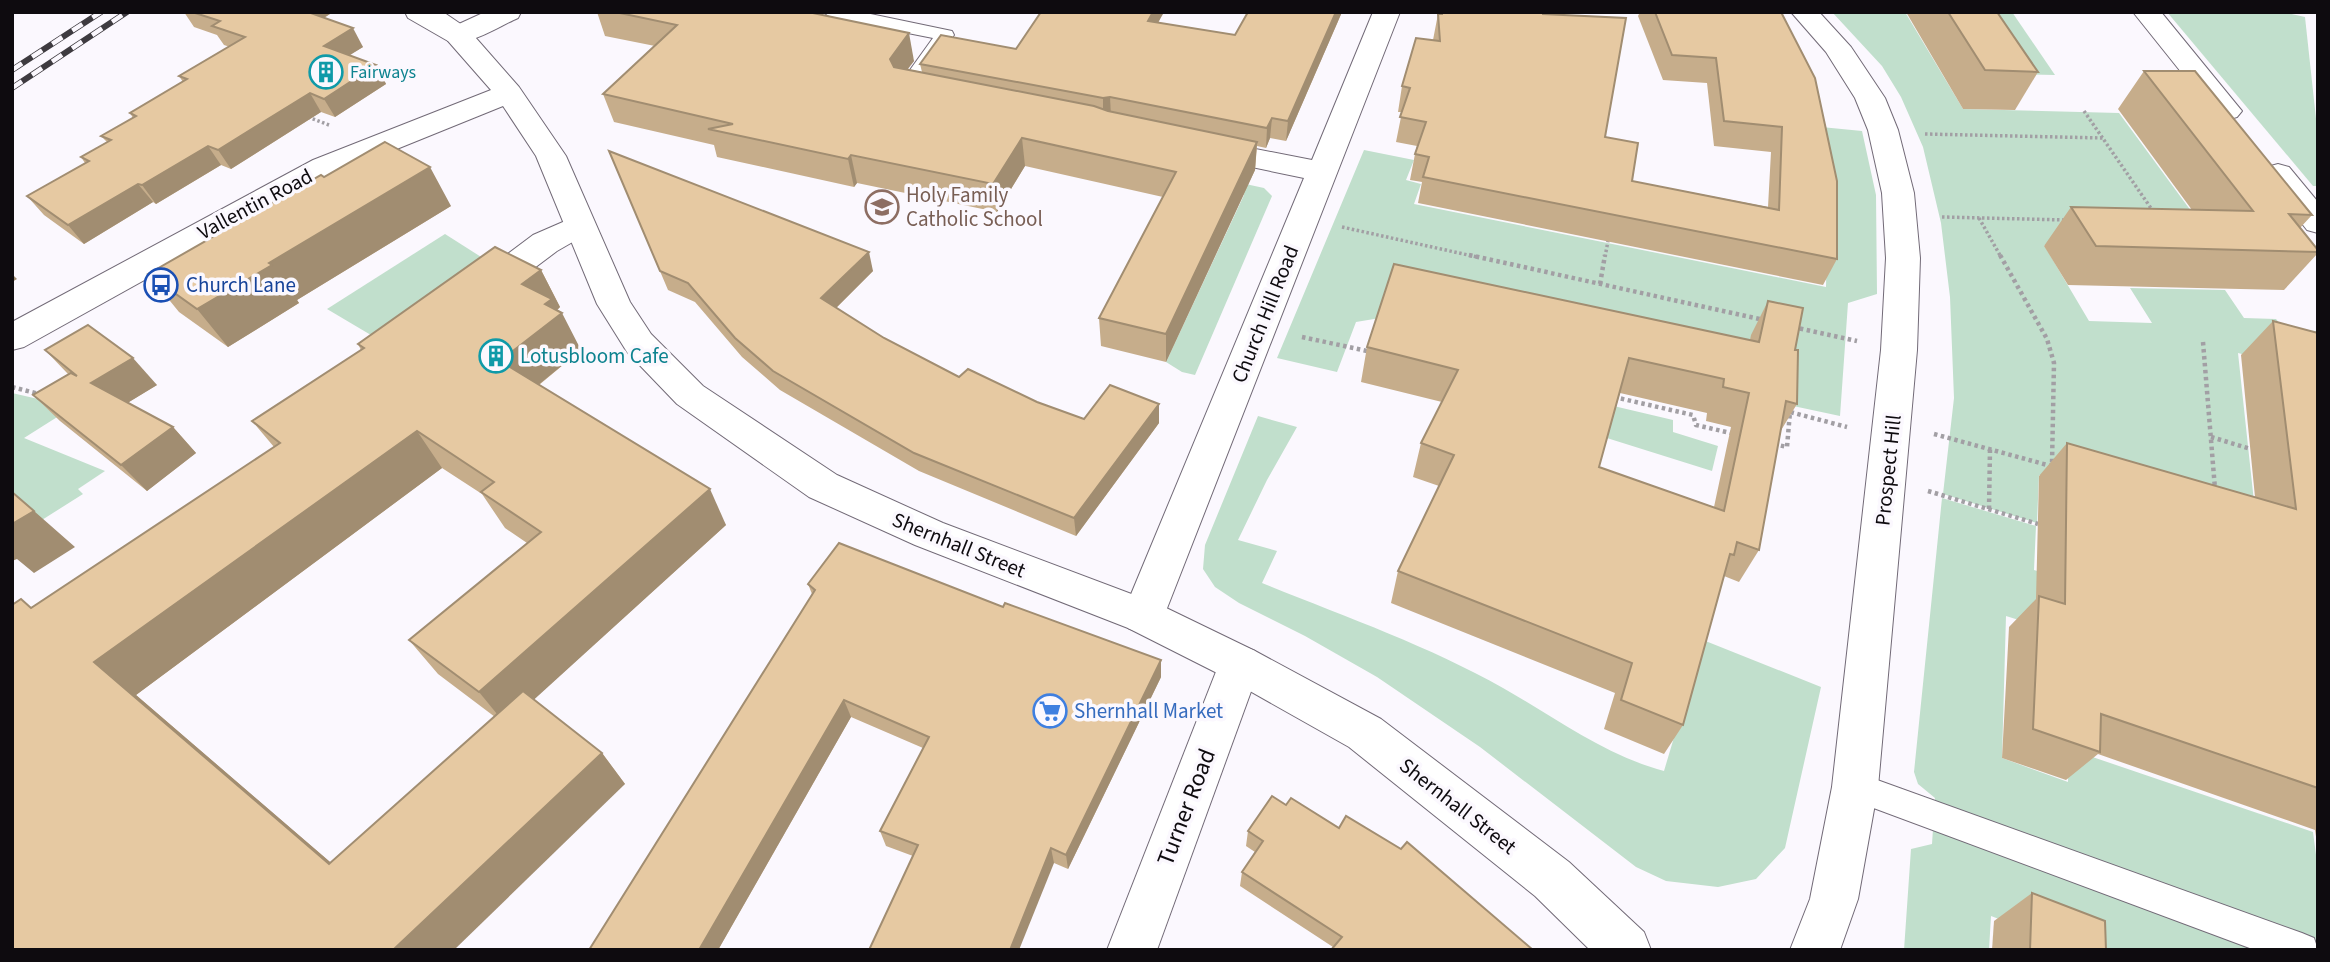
<svg xmlns="http://www.w3.org/2000/svg" width="2330" height="962" font-family="'Source Sans 3',sans-serif">
<style>
.green{fill:#c1dfcc}
.lines{fill:none;stroke-linecap:round;stroke-linejoin:round}
.lane-casing{stroke:#726a77;stroke-width:2}
.street-casing{stroke:#726a77;stroke-width:2}
.secondary-casing{stroke:#726a77;stroke-width:2}
.path-far1{stroke:#a29fa4;stroke-width:3.5;stroke-dasharray:2.5 2.5;stroke-linecap:butt}
.path{stroke:#a29fa4;stroke-width:4.5;stroke-dasharray:3.5 3.5;stroke-linecap:butt}
.lane{fill:#fff;fill-rule:evenodd}
.street{fill:#fff;fill-rule:evenodd}
.secondary{fill:#fff;fill-rule:evenodd}
.rail-casing{stroke:#3e3b40;stroke-width:6}
.rail{stroke:#fbf8fe;stroke-width:4.5;stroke-dasharray:12;stroke-linecap:butt}
.wall{fill:#c6ad8b;fill-rule:evenodd}
.shaded-wall{fill:#a18d71}
.building{fill:#e6c9a2;stroke:#a18d71;stroke-width:2;fill-rule:evenodd}
.labels{text-anchor:middle;stroke-width:7;stroke-linejoin:round;paint-order:stroke}
.far-culture-label{font-size:18px;fill:#0d838f;stroke:#fbf8fe;text-anchor:start}
.education-label{font-size:21px;fill:#785e54;stroke:#fbf8fe;text-anchor:start}
.street-label{font-size:21px;fill:#0e0b0f;stroke:#fbf8fe}
.transit-label{font-size:21px;fill:#164399;stroke:#fbf8fe;text-anchor:start}
.culture-label{font-size:21px;fill:#0d838f;stroke:#fbf8fe;text-anchor:start}
.shop-label{font-size:21px;fill:#366cbe;stroke:#fbf8fe;text-anchor:start}
.near-street-label{font-size:24px;fill:#0e0b0f;stroke:#fbf8fe}
</style>
<rect width="100%" height="100%" fill="#fbf8fe"/>
<g class="green">
<path d="M1832 12H1905L1963 109 2119 113 2219 249 2044 245 2089 321 2152 323 2130 288 2225 290 2244 318 2276 319 2285 330 2318 331V374L2238 353 2258 539 2039 475 2037 523 1943 494 1954 398 1950 297 1941 223 1923 147 1901 97 1882 66Z"/>
<path d="M1957 12H2012L2055 75 1997 74Z"/>
<path d="M2167 12H2282L2305 17 2318 137V186H2313Z"/>
<path d="M1811 126 1862 131 1876 195 1877 294 1848 303 1840 416 1380 318 1356 322 1337 372 1277 358 1364 150 1414 160 1406 180 1421 184 1414 204 1826 287 1828 192Z"/>
<path d="M1190 172 1264 188 1272 196 1195 375 1182 372 1166 362 1244 195Z"/>
<path d="M445 234 489 262 381 341 327 309Z"/>
<path d="M12 393 73 407 24 438 105 471 78 489 83 494 34 525 12 494Z"/>
<path d="M1584 399 1673 420V432L1718 446 1712 471 1575 428Z"/>
<path d="M1258 416 1297 427 1267 480 1238 540 1277 551 1262 583C1343 616 1427 645 1503 688 1556 718 1604 755 1664 771L1703 640 1821 687 1785 848 1756 879 1718 887 1666 881 1636 867 1480 747 1377 677 1305 636 1239 603 1215 587 1203 569 1205 545Z"/>
<path d="M1942 498 2036 526 2034 570 2095 589V644L2006 616 2002 758 2068 782 2069 749 2313 832 2318 870V950H2065V944L1991 916 1989 950H1904L1911 849 1932 844 1935 798 1918 784 1914 772Z"/>
</g>
<g class="lines">
<defs>
<g id="lane">
<path d="M823 12H861L952 31 954 35 919 84 930 87 933 91 930 95C921 98 903 96 897 88L933 38 832 18Z"/>
<path d="M1855 772 2302 933 2314 938 2318 950H2255L1844 797 1839 787 1844 777Z"/>
</g>
<g id="street">
<path d="M485 12H521L518 18C497 27 471 46 448 41L444 35 448 29Z"/>
<path d="M1373 12H1400L1164 616 1158 628 1143 634 1128 628 1122 616 1304 178 1194 155 1190 148 1194 141 1205 139 1312 160Z"/>
<path d="M1791 12H1819L1851 47 1885 98 1898 130 1914 193 1920 258 1917 350 1878 787 1858 899 1840 950H1790L1810 899 1832 787 1881 350 1886 258 1882 193 1868 130 1855 98 1826 52Z"/>
<path d="M2133 12H2161L2237 105 2242 111 2237 117 2227 120 2217 117Z"/>
<path d="M2278 164 2289 167 2318 202V233L2307 230 2263 174 2267 167Z"/>
<path d="M579 215 590 218 595 225 590 232 557 251 493 299 481 303 469 299 464 291 469 283 533 235Z"/>
<path d="M1240 645 1255 651 1261 664 1157 950H1107L1219 664 1225 651Z"/>
</g>
<path id="secondary" d="M405 12 446 14 468 29 519 87 566 156 630 302 651 334 703 386 837 475 943 523 1158 604 1255 651 1381 719 1569 862 1644 932 1651 950H1590L1535 896 1349 747 1225 677 1128 628 915 545 809 497 677 404 627 352 597 304 536 156 503 106 335 174 24 347 12 350V322L313 160 491 90 448 41 408 18Z"/>
</defs>
<use href="#lane" class="lane-casing"/>
<use href="#street" class="street-casing"/>
<use href="#secondary" class="secondary-casing"/>
<g class="path-far1">
<path d="M2084 111 2155 214"/>
<path d="M308 117 329 125"/>
<path d="M1925 134 2103 138"/>
<path d="M1942 217 2066 220"/>
<path d="M1979 218 2001 257"/>
<path d="M1342 227 1477 257"/>
<path d="M1605 257 1608 241"/>
</g>
<g class="path">
<path d="M1469 255 1764 320"/>
<path d="M2000 255 2047 339 2054 363 2052 464"/>
<path d="M1600 284 1605 255"/>
<path d="M1793 327 1857 341"/>
<path d="M1302 337 1372 352"/>
<path d="M2203 342 2215 489"/>
<path d="M12 387 39 394"/>
<path d="M1614 397 1693 415 1696 425 1735 434"/>
<path d="M1934 434 2051 466"/>
<path d="M2211 437 2251 449"/>
<path d="M1774 444 1787 447 1790 412 1847 427"/>
<path d="M1928 491 2038 524"/>
<path d="M1989 509 1990 449"/>
</g>
<use href="#lane" class="lane"/>
<use href="#street" class="street"/>
<use href="#secondary" class="secondary"/>
<defs>
<g id="rail">
<path d="M12 70 101 12"/>
<path d="M12 88 127 12"/>
</g>
</defs>
<use href="#rail" class="rail-casing"/>
<use href="#rail" class="rail"/>
</g>
<g class="wall">
<path d="M184 12H333L324 18 363 47 349 55 376 65 386 84 335 117 321 112 231 169 221 165 156 204 153 202 84 244 44 215 27 196 85 163 81 157 107 142 101 136 133 118 130 113 183 82 179 76 230 47 224 45 217 35 194 27Z"/>
<path d="M597 12H807L914 61 907 69 922 72 920 64 1016 49 1041 12H1163L1158 23 1235 35 1342 12 1286 141 1270 138 1266 148 1257 146 1255 170 1166 362 1101 346 1099 318 1163 197 1025 166 997 212 857 183 854 187 717 157 714 145 614 122 603 94 655 46 605 36Z"/>
<path d="M1441 12H1543L1605 137 1632 181 1768 207 1771 152 1714 146 1707 83 1663 80 1638 16 1640 12H1781L1837 259 1823 285 1418 203 1422 182 1410 180 1415 154 1417 146 1396 142 1402 112H1398L1402 86 1433 40 1438 14H1441Z"/>
<path d="M1906 12H1997L2038 72 2015 110 1963 109Z"/>
<path d="M2144 71 2312 215 2300 228 2318 250V253L2284 290 2068 285 2044 246 2071 207 2192 210 2118 109Z"/>
<path d="M609 151 873 271 836 308 884 338 959 377 1037 402 1084 419 1159 423 1076 536 919 471 780 390 742 357 695 302 668 290Z"/>
<path d="M324 177 451 206 297 300 299 303 228 347 179 312 148 274Z"/>
<path d="M541 270 560 307 557 310 581 350 539 385 726 525 534 699 602 753 625 784 12 950 32 607 274 447 252 421 361 350 358 344ZM442 468 482 494 505 528 527 543 409 640 438 674 495 717 331 863 136 695Z"/>
<path d="M1768 301 1795 350 1797 404 1780 432 1759 550 1739 582 1724 576 1683 725 1664 754 1604 729 1615 693 1391 603 1398 571 1439 486 1413 477 1421 443 1442 402 1361 382 1367 347 1750 340 1751 335ZM1620 393 1707 413 1706 421 1731 427 1714 507 1599 467Z"/>
<path d="M2273 321 2318 333V850L2315 830 2098 754 2066 780 2002 758 2009 627 2036 599 2039 476 2067 443 2255 497 2241 355Z"/>
<path d="M45 350 157 385 127 403 173 427 196 453 147 491 60 421 33 395 68 374Z"/>
<path d="M808 584 1003 607 1161 660V677L1068 869 1054 863 913 856 886 846 880 831 923 748 851 717 718 950 812 594Z"/>
<path d="M1248 831 1533 950 1333 947 1240 886 1242 872 1255 852 1246 846Z"/>
<path d="M2032 893 2106 950H1992L1994 921Z"/>
</g>
<g class="shaded-wall">
<path d="M301 12H333L309 27Z"/>
<path d="M1153 12H1163V14L1148 40V21Z"/>
<path d="M1336 12H1342L1286 141 1288 121Z"/>
<path d="M353 28 363 47 334 65 324 46Z"/>
<path d="M909 33 914 61 895 86 890 59Z"/>
<path d="M376 65 386 84 335 117 324 99Z"/>
<path d="M310 93 321 112 231 169 218 150Z"/>
<path d="M1110 97 1111 116 1103 118V98Z"/>
<path d="M1272 118 1270 138 1266 148 1267 128Z"/>
<path d="M1022 138 1025 166 997 212 993 184Z"/>
<path d="M1257 142 1255 170 1166 362V334Z"/>
<path d="M208 146 221 165 156 204 142 185Z"/>
<path d="M851 155 857 183 854 187 848 159Z"/>
<path d="M430 167 451 206 297 300 299 303 228 347 197 309 269 263Z"/>
<path d="M138 184 153 202 84 244 68 225Z"/>
<path d="M869 252 873 271 826 318 821 298Z"/>
<path d="M541 270 560 307 557 310 562 313 581 350 521 399 500 361 522 284Z"/>
<path d="M12 274 17 279 12 282Z"/>
<path d="M133 358 157 385 116 410 91 383Z"/>
<path d="M1159 404V423L1076 536 1074 518Z"/>
<path d="M173 427 196 453 147 491 121 465Z"/>
<path d="M417 431 442 468 136 695 365 892 329 864 94 662Z"/>
<path d="M710 489 726 525 506 725 479 692Z"/>
<path d="M34 511 75 547 34 573 17 559 12 561V524Z"/>
<path d="M1161 660V677L1068 869 1066 855Z"/>
<path d="M844 700 851 717 718 950H699Z"/>
<path d="M602 753 625 784 454 950H393Z"/>
<path d="M1051 848 1054 863 1019 950H1010Z"/>
</g>
<g class="building">
<path d="M192 12H308L353 28 324 46 376 65 324 99 310 93 218 150 208 146 142 185 138 184 68 225 27 196 89 161 81 157 111 140 101 136 136 116 130 113 187 79 179 76 245 37 212 26 220 21Z"/>
<path d="M615 12H808L909 33 890 59 894 67 1094 106 1108 111 1257 142 1166 334 1099 318 1176 172 1022 138 993 184 851 155 848 159 708 129 733 124 603 94 677 25Z"/>
<path d="M1041 12H1153L1148 21 1235 35 1248 12H1336L1288 121 1272 118 1267 128 1110 97 1103 98 920 64 941 35 1016 49Z"/>
<path d="M1442 12H1543V14L1626 18 1605 137 1638 143 1632 181 1779 210 1782 127 1724 121 1716 58 1672 55 1655 12H1781L1815 78 1837 181V259L1423 177 1429 157 1415 154 1426 122 1400 117 1410 88 1402 86 1416 38 1440 41 1438 14H1442Z"/>
<path d="M1948 12H1997L2038 72 1985 70Z"/>
<path d="M2144 71H2195L2312 215 2289 214 2318 250V252L2096 246 2071 207 2253 211Z"/>
<path d="M385 142 430 167 269 263 272 265 197 309 148 274 321 175 324 177Z"/>
<path d="M609 151 869 252 821 298 884 338 959 377 968 369 1037 402 1084 419 1110 385 1159 404 1074 518 914 453 773 371 735 338 688 283 660 271Z"/>
<path d="M495 247 541 270 522 284 552 299 545 304 562 313 500 361 710 489 479 692 409 640 541 532 481 492 494 482 417 431 94 662 329 864 523 691 602 753 393 950H12V605L21 599 31 608 280 443 252 421 364 348 358 344Z"/>
<path d="M1394 264 1759 342 1768 301 1803 308 1795 350H1798L1797 404 1786 401 1759 550 1737 542 1734 555 1730 554 1683 725 1621 700 1632 663 1398 571 1454 455 1421 443 1458 370 1367 347ZM1629 358 1724 379 1723 387 1749 393 1724 511 1599 467Z"/>
<path d="M2273 321 2318 333V788L2101 714 2100 752 2033 729 2039 596 2065 604 2067 443 2296 509Z"/>
<path d="M88 325 133 358 91 383 173 427 121 465 33 395 71 373 77 376 45 350Z"/>
<path d="M12 492 34 511 12 524Z"/>
<path d="M839 543 1003 607 1005 603 1161 660 1066 855 1051 848 1010 950H869L918 845 880 831 929 737 844 700 699 950H589L815 590 808 584Z"/>
<path d="M1272 796 1286 805 1291 798 1339 828 1346 816 1401 849 1407 842 1533 950H1331L1342 937 1242 872 1263 841 1248 831Z"/>
<path d="M2032 893 2105 921 2106 950H2030Z"/>
</g>
<defs>
<symbol id="building-ring" viewBox="-11 -11 22 22"><circle r="9.5" fill="#fbf8fe" stroke="#0f9aa8" stroke-width="1.5"/><path d="M-4-6H4V6H1V3H-1V6H-4ZM-2.5-4.3h1.7v1.8h-1.7ZM.8-4.3h1.7v1.8H.8ZM-2.5-1h1.7V.8h-1.7ZM.8-1h1.7V.8H.8Z" fill="#0f9aa8"/></symbol>
<symbol id="school-ring" viewBox="-11 -11 22 22"><circle r="9.5" fill="#fbf8fe" stroke="#8d6e63" stroke-width="1.5"/><path d="M0-5L7-2L0 1L-7-2ZM-4 1L0 2.5L4 1V4Q0 6-4 4Z" fill="#8d6e63"/></symbol>
<symbol id="bus-ring" viewBox="-11 -11 22 22"><circle r="9.5" fill="#fbf8fe" stroke="#1a4fb4" stroke-width="1.5"/><path d="M-5-6H5V4H4V6H2V4H-2V6H-4V4H-5ZM-3.5-4V0h7V-4ZM-3.5 1.2v1.5H-2V1.2ZM2 1.2v1.5H3.5V1.2Z" fill="#1a4fb4"/></symbol>
<symbol id="supermarket-ring" viewBox="-11 -11 22 22"><circle r="9.5" fill="#fbf8fe" stroke="#3f7fe0" stroke-width="1.5"/><path d="M-6-5.5h2.5l.6 2H6L4.5 2H-2.5L-4.4-4H-6ZM-1.5 3.2a1.3 1.3 0 1 0 .1 0ZM3 3.2a1.3 1.3 0 1 0 .1 0Z" fill="#3f7fe0"/></symbol>
</defs>
<g fill-rule="evenodd">
<use href="#building-ring" x="307" y="53" width="38" height="38"/>
<use href="#school-ring" x="863" y="188" width="38" height="38"/>
<use href="#bus-ring" x="142" y="266" width="38" height="38"/>
<use href="#building-ring" x="477" y="337" width="38" height="38"/>
<use href="#supermarket-ring" x="1031" y="692" width="38" height="38"/>
</g>
<g class="labels">
<g class="far-culture-label">
<text x="350" y="78">Fairways</text>
</g>
<g class="education-label">
<text x="906" y="202">Holy Family<tspan x="906" dy="24">Catholic School</tspan></text>
</g>
<g class="street-label">
<text transform="translate(255 204) rotate(-28)" y="7">Vallentin Road</text>
<text transform="translate(1265 314) rotate(-68)" y="7">Church Hill Road</text>
<text transform="translate(1888 470) rotate(-84)" y="7">Prospect Hill</text>
<text transform="translate(959 545) rotate(22)" y="7">Shernhall Street</text>
<text transform="translate(1458 806) rotate(38)" y="7">Shernhall Street</text>
</g>
<g class="transit-label">
<text x="186" y="292">Church Lane</text>
</g>
<g class="culture-label">
<text x="520" y="363">Lotusbloom Cafe</text>
</g>
<g class="shop-label">
<text x="1074" y="718">Shernhall Market</text>
</g>
<g class="near-street-label">
<text transform="translate(1186 807) rotate(-69)" y="8">Turner Road</text>
</g>
</g>
<rect width="2330" height="962" fill="none" stroke="#0e0b0f" stroke-width="28"/>
</svg>
